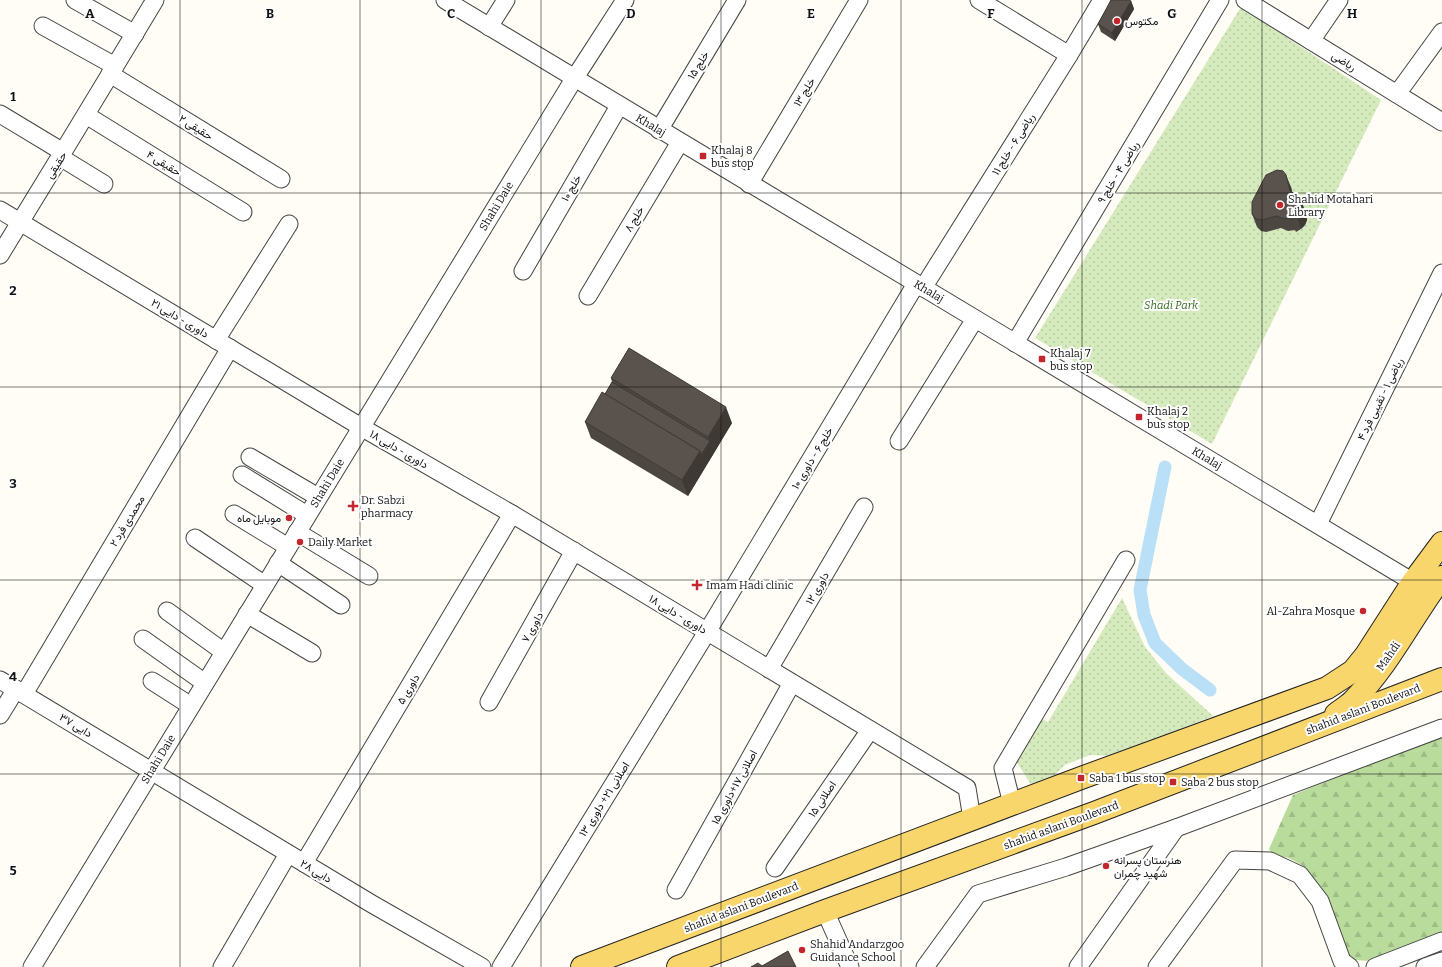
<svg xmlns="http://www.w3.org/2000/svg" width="1442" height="967" font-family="Bitter,Vazirmatn,serif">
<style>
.grass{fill:url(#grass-dots)}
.forest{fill:url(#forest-firs)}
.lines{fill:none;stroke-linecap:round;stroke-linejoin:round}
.canal{stroke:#b9e0f7;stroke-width:13}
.minor-casing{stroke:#444;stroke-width:19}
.major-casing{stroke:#222;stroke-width:24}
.minor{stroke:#fff;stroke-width:17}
.major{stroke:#f9d66b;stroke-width:22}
.wall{fill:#4d4742}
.shaded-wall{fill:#3f3936}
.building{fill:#5a524d;stroke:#3f3936}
.grid{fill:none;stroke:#111;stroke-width:1;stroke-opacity:0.55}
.poi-dot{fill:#c4262e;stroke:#fff;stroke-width:1.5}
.labels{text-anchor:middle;stroke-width:4;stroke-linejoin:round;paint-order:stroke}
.poi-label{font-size:11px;fill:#111;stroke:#fff;text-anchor:start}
.street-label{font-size:11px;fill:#111;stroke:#fff}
.park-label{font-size:11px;font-style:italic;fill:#2f6b1f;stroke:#fff}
.grid-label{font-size:13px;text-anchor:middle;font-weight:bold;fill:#111;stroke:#fff;stroke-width:4;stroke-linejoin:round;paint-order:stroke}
</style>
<defs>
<pattern id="grass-dots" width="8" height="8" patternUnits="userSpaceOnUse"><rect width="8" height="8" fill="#d5ebbd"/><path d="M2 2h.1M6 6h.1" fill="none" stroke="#b6c8a1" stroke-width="1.8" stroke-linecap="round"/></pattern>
<pattern id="forest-firs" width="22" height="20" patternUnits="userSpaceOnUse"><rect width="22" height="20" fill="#b9dc9c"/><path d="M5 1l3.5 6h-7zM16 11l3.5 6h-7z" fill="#9ebc85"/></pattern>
</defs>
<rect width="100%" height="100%" fill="#fffdf5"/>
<g class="grass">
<path d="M1241 7 1381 100 1212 444 1035 338Z"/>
<path d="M1122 598 1145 647 1166 673 1213 716 1111 756 1090 755 1065 765 1050 779 1032 786 1014 758 1040 718 1048 722Z"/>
</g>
<path class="forest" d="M1442 734V934L1387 955 1369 961 1355 960 1343 952 1326 898 1303 866 1289 858 1273 855 1269 849 1293 795Z"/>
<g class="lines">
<path class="canal" d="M1165 467 1140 590 1144 615 1155 643 1182 669 1210 690"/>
<defs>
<g id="minor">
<path d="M75 0 135 34"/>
<path d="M445 0 1413 582"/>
<path d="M979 0 1069 55"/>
<path d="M1245 0 1442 122"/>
<path d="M43 26 115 66"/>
<path d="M489 27 506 0"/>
<path d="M1311 41 1339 0"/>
<path d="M110 74 281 179"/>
<path d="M1397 94 1442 32"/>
<path d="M0 114 63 152"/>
<path d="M86 115 243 212"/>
<path d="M659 130 737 0"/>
<path d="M60 157 104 184"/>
<path d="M749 184 859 0"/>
<path d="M0 210 361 427 512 514 967 788 972 819"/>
<path d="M0 255 63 152 155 0"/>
<path d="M523 271 619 106"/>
<path d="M923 288 1069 55 1102 0"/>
<path d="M588 296 680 142"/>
<path d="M216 340 289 224"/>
<path d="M1015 343 1220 0"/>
<path d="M899 441 975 319"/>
<path d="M250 457 318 497"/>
<path d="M242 475 307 515"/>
<path d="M234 514 288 547"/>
<path d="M1318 524 1442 273"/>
<path d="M297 532 369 576"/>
<path d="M195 538 265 585"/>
<path d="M278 563 341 605"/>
<path d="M167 611 224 652"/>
<path d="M247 614 312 653"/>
<path d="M143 639 205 683"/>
<path d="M769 669 864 507"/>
<path d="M0 680 372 904 482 967"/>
<path d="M152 681 191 706"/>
<path d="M24 694 230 348"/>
<path d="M489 702 574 551"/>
<path d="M0 715 16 689"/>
<path d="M1012 804 1003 768 1126 560"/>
<path d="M304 863 512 514"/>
<path d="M775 868 870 730"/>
<path d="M676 890 792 683"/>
<path d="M825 911 850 967"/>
<path d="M32 967 574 79 625 0"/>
<path d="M222 967 288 854"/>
<path d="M501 967 707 632 916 284"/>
<path d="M925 967 978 894 1066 867 1176 828 1442 728"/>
<path d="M1078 967 1176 828"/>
<path d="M1157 967 1235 860 1270 861 1300 875 1320 901 1342 961 1350 967"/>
<path d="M1375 967 1442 941"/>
<path d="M1425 967 1442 961"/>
</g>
<g id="major">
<path d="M1336 714C1341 710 1348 706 1353 701 1389 665 1412 617 1442 577"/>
<path d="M582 967 1081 778 1327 688 1353 671 1366 655 1413 582 1442 543"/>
<path d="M678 967 825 911 1094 813 1442 679"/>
</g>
</defs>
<use href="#minor" class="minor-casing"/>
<use href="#major" class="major-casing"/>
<use href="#minor" class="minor"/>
<use href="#major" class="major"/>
</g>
<g class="wall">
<path d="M1131 1 1134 9 1115 41 1101 32 1098 24Z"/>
<path d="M1291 187 1292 192 1299 202 1306 214 1307 220 1305 225 1301 229 1296 232 1295 230 1288 231 1281 228 1266 232 1261 231 1257 227 1252 214Z"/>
<path d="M611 378 732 423 688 496 591 438 585 422 605 394 612 382Z"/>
</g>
<g class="shaded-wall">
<path d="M1131 1 1134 9 1115 41 1112 33Z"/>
<path d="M1286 175 1291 187 1295 203 1290 191Z"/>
<path d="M1302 202 1306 214 1307 220 1305 225 1301 229 1297 217Z"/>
<path d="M726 407 732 423 714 453 708 437Z"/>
<path d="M710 441 714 453 688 496 682 480 700 451Z"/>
</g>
<g class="building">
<path d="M1111 0H1129L1131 1 1112 33 1098 24Z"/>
<path d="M1277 170 1283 171 1286 175 1290 191 1297 195 1299 202H1302V207L1301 213 1297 217 1292 220 1291 218 1284 219 1277 216 1262 220 1256 219 1252 214V202L1266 175Z"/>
<path d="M629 348 726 407 708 437 611 378Z"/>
<path d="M612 382 710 441 701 455 700 451 605 394Z"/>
<path d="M602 392 700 451 682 480 585 422Z"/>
<path d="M788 951 796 967H751L758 963 762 966Z"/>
</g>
<path class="grid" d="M180 0V967M360 0V967M541 0V967M721 0V967M901 0V967M1082 0V967M1262 0V967M0 193H1442M0 387H1442M0 580H1442M0 774H1442"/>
<g class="poi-dot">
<circle cx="1117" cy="21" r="4"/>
<rect x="699" y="152" width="8" height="8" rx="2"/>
<circle cx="1280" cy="205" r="4"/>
<rect x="1038" y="355" width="8" height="8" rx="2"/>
<rect x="1135" y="413" width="8" height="8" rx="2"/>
<path d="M351 500h4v4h4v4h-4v4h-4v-4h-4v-4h4z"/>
<circle cx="289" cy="518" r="4"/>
<circle cx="300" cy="542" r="4"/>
<path d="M695 579h4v4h4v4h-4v4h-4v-4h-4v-4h4z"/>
<circle cx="1363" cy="611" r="4"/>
<rect x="1077" y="774" width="8" height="8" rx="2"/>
<rect x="1169" y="778" width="8" height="8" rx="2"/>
<circle cx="1106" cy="866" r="4"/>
<circle cx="802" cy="950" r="4"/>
</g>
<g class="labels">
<g class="poi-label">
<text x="1125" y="25">مکتوس</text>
<text x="711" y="154">Khalaj 8<tspan x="711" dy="13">bus stop</tspan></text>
<text x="1288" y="203">Shahid Motahari<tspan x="1288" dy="13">Library</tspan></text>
<text x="1050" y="357">Khalaj 7<tspan x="1050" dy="13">bus stop</tspan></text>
<text x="1147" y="415">Khalaj 2<tspan x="1147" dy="13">bus stop</tspan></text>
<text x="361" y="504">Dr. Sabzi<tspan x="361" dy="13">pharmacy</tspan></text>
<text x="281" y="522" text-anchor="end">موبایل ماه</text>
<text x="308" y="546">Daily Market</text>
<text x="706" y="589">Imam Hadi clinic</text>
<text x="1355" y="615" text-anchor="end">Al-Zahra Mosque</text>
<text x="1089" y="782">Saba 1 bus stop</text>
<text x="1181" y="786">Saba 2 bus stop</text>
<text x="1114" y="864">هنرستان پسرانه<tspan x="1114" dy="13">شهید چمران</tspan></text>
<text x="810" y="948">Shahid Andarzgoo<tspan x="810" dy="13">Guidance School</tspan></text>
</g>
<g class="street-label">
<text transform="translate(1344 61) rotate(32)" y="4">ریاضی</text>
<text transform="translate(698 65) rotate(-59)" y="4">خلج ۱۵</text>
<text transform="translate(804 92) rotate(-59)" y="4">خلج ۱۳</text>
<text transform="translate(651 125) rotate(31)" y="4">Khalaj</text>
<text transform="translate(196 127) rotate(32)" y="4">حقیقی ۲</text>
<text transform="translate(1013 144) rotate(-58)" y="4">ریاضی ۶ - خلج ۱۱</text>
<text transform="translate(164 163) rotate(32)" y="4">حقیقی ۴</text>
<text transform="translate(56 165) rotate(-58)" y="4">حقیقی</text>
<text transform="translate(1118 172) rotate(-59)" y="4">ریاضی ۴ - خلج ۹</text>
<text transform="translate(571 188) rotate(-60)" y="4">خلج ۱۰</text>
<text transform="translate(496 206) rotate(-59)" y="4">Shahi Daie</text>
<text transform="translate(634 219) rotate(-59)" y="4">خلج ۸</text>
<text transform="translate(929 291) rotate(31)" y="4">Khalaj</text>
<text transform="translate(180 318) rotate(31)" y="4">داوری - دایی ۲۱</text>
<text transform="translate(1380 399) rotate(-64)" y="4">ریاضی ۱ - نقیبی فرد ۴</text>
<text transform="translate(399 449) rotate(30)" y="4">داوری - دایی ۱۸</text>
<text transform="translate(812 458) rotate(-59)" y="4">خلج ۶ - داوری ۱۰</text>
<text transform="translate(1207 458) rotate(31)" y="4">Khalaj</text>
<text transform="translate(327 483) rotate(-59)" y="4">Shahi Daie</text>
<text transform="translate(127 521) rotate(-59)" y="4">محمدی فرد ۲</text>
<text transform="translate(817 588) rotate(-60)" y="4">داوری ۱۲</text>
<text transform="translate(678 614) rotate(31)" y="4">داوری - دایی ۱۸</text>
<text transform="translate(532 627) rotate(-61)" y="4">داوری ۷</text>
<text transform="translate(1388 656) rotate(-55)" y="4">Mahdi</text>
<text transform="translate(408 689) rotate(-59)" y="4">داوری ۵</text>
<text transform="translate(1363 709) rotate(-21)" y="4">shahid aslani Boulevard</text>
<text transform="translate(76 725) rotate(31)" y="4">دایی ۳۷</text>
<text transform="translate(158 759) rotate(-59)" y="4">Shahi Daie</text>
<text transform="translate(734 787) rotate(-61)" y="4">اصلانی ۱۷+داوری ۱۵</text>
<text transform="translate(604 799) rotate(-58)" y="4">اصلانی ۲۱+ داوری ۱۳</text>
<text transform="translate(822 799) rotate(-56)" y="4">اصلانی ۱۵</text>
<text transform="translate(1061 825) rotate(-20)" y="4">shahid aslani Boulevard</text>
<text transform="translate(316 871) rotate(31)" y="4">دایی ۲۸</text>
<text transform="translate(741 907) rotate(-21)" y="4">shahid aslani Boulevard</text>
</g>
<g class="park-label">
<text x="1171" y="309">Shadi Park</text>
</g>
</g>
<g class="grid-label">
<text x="90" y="18">A</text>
<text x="270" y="18">B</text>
<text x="451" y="18">C</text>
<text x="631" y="18">D</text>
<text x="811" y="18">E</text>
<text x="991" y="18">F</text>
<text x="1172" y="18">G</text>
<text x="1352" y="18">H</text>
<text x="13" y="101">1</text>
<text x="13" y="295">2</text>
<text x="13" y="488">3</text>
<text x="13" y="681">4</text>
<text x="13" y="875">5</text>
</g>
</svg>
